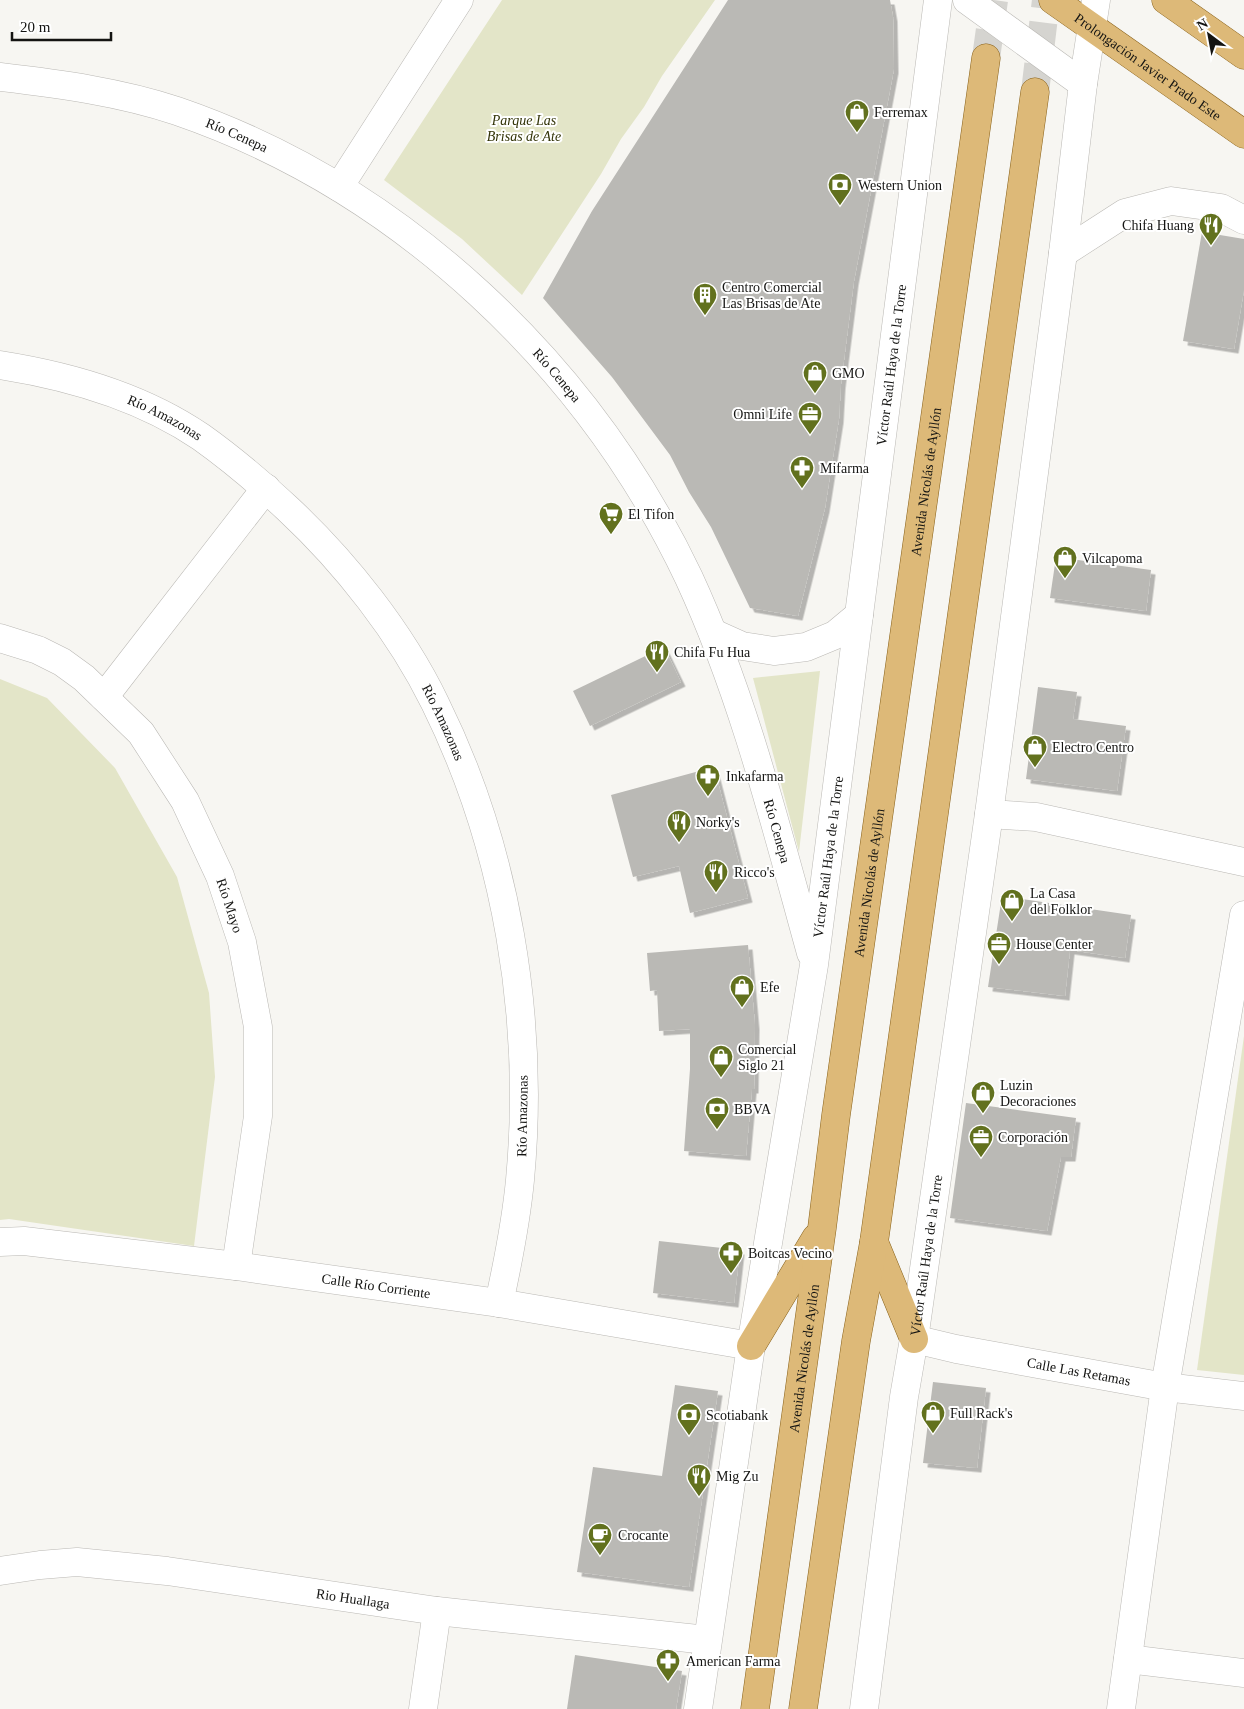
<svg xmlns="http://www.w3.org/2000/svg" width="1244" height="1709" font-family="'Times New Roman',serif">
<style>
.green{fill:#e3e5c8}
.building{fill:#bab9b5;filter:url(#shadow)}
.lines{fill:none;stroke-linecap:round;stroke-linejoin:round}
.major-tunnel{stroke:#d5d4d0;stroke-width:28;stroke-dasharray:28 14;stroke-linecap:butt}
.minor-casing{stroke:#bab8b4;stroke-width:29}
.major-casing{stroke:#88611a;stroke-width:29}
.minor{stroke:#fff;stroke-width:28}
.major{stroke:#ddb978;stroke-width:28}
.labels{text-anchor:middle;stroke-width:4;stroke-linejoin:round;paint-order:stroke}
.street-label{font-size:14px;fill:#141412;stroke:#fff}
.poi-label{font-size:14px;fill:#141412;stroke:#fff;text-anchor:start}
.park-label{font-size:14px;font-style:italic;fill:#323307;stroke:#fff}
</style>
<defs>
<filter id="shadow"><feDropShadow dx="4.5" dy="4.5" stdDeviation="0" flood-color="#0004"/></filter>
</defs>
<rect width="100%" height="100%" fill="#f7f6f2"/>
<g class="green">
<path d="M502 0H715L662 76 644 107 621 139 601 174 522 295 462 239 384 180Z"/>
<path d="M820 671 799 852 753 678Z"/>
<path d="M0 679 47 698 115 768 177 877 209 993 215 1077 194 1246 9 1219 0 1220Z"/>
<path d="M1244 1036V1375L1197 1370Z"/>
</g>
<g class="building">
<path d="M728 0H890L893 17 894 69 854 281 841 384 839 419 825 508 798 616 750 608 711 527 689 492 670 455 612 377 543 298 592 211Z"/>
<path d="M1202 232 1244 239V290L1234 349 1183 341Z"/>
<path d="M1056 557 1151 570 1146 611 1050 598Z"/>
<path d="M664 647 681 682 590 726 573 691Z"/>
<path d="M1038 687 1077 692 1073 719 1126 726 1117 791 1026 779Z"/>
<path d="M714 767 748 898 690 913 679 866 633 877 611 795Z"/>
<path d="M1002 896 1131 915 1125 958 1070 950 1065 996 988 987Z"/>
<path d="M748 945 755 1025 754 1089H752L746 1156 684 1151 690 1069V1029L659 1031 657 990 650 991 647 953Z"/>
<path d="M966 1103 1076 1118 1071 1157H1061L1047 1231 950 1218Z"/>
<path d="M659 1241 740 1250 734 1303 653 1293Z"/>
<path d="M933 1382 986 1388 977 1468 923 1463Z"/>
<path d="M675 1385 718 1391 689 1587 577 1572 593 1467 662 1476Z"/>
<path d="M575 1655 682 1671 676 1709H567Z"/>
</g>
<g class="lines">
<g class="major-tunnel">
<path d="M986 58 994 0"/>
<path d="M1035 92 1046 0"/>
</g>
<defs>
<g id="minor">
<path d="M967 0 1083 84"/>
<path id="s1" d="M0 77C60 84 120 92 177 111 401 188 588 365 689 578 744 697 776 827 811 953"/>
<path d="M339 187 459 0"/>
<path d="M1063 253 1125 213 1171 201 1221 208 1244 220"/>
<path id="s2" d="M0 365C70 376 141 396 201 437 232 459 260 483 288 509 345 562 401 633 435 703 507 848 535 1019 520 1180 516 1222 508 1262 499 1303"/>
<path d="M713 633 742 646 774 651 806 647 835 635 859 615"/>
<path id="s3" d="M0 638 38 650 62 662 84 678 141 733 185 801 220 876 242 942 258 1027V1116L236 1266"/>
<path d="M104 697 266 488"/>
<path d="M989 814 1036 817 1244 862"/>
<path id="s4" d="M0 1242 24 1241 236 1266 499 1303 751 1346"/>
<path id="s5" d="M914 1339 956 1349 1165 1387 1244 1396"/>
<path id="s6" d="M0 1571 40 1565 77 1562 167 1571 437 1611 707 1640"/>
<path d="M1128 1659 1244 1673"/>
<path d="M423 1709 437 1611"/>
<path id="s7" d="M698 1709 751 1346 814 965 938 0"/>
<path id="s8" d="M864 1709 904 1397 914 1339 989 814 1063 253 1083 84 1096 0"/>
<path d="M1121 1709 1165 1387 1244 915"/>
</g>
<g id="major">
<path id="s9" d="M1053 0 1244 134"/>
<path d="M1166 0 1244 55"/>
<path d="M874 1242 914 1339"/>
<path d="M751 1346 816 1238"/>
<path id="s10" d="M755 1709 822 1228 836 1115 986 58"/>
<path d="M803 1709 856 1341 874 1242 1035 92"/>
</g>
</defs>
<use href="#minor" class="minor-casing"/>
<use href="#major" class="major-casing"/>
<use href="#minor" class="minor"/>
<use href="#major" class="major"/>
</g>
<defs>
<symbol id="shop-pin" viewBox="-11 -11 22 30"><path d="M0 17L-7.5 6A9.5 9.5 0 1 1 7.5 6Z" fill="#62711e" stroke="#fff"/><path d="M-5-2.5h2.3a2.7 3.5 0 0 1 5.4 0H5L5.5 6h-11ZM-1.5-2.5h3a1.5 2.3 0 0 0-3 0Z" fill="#fff"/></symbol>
<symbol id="bank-pin" viewBox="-11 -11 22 30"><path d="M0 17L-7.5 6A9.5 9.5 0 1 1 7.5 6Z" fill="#62711e" stroke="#fff"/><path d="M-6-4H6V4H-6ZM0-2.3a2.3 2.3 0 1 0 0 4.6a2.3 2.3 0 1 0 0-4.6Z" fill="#fff"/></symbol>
<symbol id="restaurant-pin" viewBox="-11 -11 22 30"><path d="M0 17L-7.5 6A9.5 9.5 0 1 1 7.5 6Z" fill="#62711e" stroke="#fff"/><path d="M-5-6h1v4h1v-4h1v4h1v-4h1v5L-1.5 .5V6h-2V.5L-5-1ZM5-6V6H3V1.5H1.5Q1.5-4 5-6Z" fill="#fff"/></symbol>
<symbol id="building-pin" viewBox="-11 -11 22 30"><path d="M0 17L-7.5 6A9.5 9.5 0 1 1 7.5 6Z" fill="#62711e" stroke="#fff"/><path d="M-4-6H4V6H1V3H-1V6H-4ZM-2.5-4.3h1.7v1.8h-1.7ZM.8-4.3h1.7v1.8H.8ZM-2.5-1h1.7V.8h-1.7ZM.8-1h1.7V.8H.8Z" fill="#fff"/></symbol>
<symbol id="office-pin" viewBox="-11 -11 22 30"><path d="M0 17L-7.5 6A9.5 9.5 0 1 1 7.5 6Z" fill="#62711e" stroke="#fff"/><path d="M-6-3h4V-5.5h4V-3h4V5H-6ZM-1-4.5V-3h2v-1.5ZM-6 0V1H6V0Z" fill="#fff"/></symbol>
<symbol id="pharmacy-pin" viewBox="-11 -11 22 30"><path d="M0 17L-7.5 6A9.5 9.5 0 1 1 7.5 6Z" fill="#62711e" stroke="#fff"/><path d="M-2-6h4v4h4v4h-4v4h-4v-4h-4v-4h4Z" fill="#fff"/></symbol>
<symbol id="supermarket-pin" viewBox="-11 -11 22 30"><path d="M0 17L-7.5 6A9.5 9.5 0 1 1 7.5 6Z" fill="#62711e" stroke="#fff"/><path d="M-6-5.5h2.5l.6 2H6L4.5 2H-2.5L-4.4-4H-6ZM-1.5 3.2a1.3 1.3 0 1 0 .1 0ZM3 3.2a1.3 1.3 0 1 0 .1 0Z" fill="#fff"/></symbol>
<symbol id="cafe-pin" viewBox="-11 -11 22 30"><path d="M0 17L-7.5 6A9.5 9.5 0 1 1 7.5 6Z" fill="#62711e" stroke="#fff"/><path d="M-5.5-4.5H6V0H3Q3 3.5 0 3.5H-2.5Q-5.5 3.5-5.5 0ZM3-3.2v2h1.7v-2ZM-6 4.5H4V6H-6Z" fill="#fff"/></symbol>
</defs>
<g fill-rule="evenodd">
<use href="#shop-pin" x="843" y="98" width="28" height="38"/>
<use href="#bank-pin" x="826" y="171" width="28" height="38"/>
<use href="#restaurant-pin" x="1197" y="211" width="28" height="38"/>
<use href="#building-pin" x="691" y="281" width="28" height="38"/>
<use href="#shop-pin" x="801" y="359" width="28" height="38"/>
<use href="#office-pin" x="796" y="400" width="28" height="38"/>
<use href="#pharmacy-pin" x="788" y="454" width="28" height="38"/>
<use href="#supermarket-pin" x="597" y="500" width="28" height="38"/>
<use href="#shop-pin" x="1051" y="544" width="28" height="38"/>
<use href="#restaurant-pin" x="643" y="638" width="28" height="38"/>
<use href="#shop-pin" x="1021" y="733" width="28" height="38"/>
<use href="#pharmacy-pin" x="694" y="762" width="28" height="38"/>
<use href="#restaurant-pin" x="665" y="808" width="28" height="38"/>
<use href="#restaurant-pin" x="702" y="858" width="28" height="38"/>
<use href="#shop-pin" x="998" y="887" width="28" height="38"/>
<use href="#office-pin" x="985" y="930" width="28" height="38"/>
<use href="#shop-pin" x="728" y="973" width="28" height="38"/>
<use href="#shop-pin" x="707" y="1043" width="28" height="38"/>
<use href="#shop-pin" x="969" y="1079" width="28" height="38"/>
<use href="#bank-pin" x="703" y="1095" width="28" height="38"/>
<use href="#office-pin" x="967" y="1123" width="28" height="38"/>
<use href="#pharmacy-pin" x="717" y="1239" width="28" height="38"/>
<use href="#shop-pin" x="919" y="1399" width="28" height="38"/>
<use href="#bank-pin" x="675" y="1401" width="28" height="38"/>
<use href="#restaurant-pin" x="685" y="1462" width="28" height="38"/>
<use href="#cafe-pin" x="586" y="1521" width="28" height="38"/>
<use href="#pharmacy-pin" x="654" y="1647" width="28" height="38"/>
</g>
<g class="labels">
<g class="street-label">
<text dy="5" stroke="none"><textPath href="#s9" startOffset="116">Prolongación Javier Prado Este</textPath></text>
<text dy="5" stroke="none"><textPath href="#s1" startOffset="245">Río Cenepa</textPath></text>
<text dy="5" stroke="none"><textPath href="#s7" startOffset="1358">Víctor Raúl Haya de la Torre</textPath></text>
<text dy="5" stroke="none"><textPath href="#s1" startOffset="649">Río Cenepa</textPath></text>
<text dy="5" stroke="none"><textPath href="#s2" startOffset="174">Río Amazonas</textPath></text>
<text dy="5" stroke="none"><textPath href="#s10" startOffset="1239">Avenida Nicolás de Ayllón</textPath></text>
<text dy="5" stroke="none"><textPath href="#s2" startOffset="594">Río Amazonas</textPath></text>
<text dy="5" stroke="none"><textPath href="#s1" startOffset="1160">Río Cenepa</textPath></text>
<text dy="5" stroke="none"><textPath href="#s7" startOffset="862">Víctor Raúl Haya de la Torre</textPath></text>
<text dy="5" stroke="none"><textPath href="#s10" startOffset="834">Avenida Nicolás de Ayllón</textPath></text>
<text dy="5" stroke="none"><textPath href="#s3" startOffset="368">Río Mayo</textPath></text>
<text transform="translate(522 1116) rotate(-89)" y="5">Río Amazonas</text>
<text dy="5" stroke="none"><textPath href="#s8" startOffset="458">Víctor Raúl Haya de la Torre</textPath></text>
<text dy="5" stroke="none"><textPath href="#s4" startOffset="379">Calle Río Corriente</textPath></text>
<text dy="5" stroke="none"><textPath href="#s10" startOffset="354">Avenida Nicolás de Ayllón</textPath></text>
<text dy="5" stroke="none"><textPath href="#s5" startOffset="168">Calle Las Retamas</textPath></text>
<text dy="5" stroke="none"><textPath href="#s6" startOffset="356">Rio Huallaga</textPath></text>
</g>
<g class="poi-label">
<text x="874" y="117">Ferremax</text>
<text x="858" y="190">Western Union</text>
<text x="1194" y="230" text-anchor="end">Chifa Huang</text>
<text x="722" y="292">Centro Comercial<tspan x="722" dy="16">Las Brisas de Ate</tspan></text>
<text x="832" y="378">GMO</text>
<text x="792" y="419" text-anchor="end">Omni Life</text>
<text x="820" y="473">Mifarma</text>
<text x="628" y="519">El Tifon</text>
<text x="1082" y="563">Vilcapoma</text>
<text x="674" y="657">Chifa Fu Hua</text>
<text x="1052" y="752">Electro Centro</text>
<text x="726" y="781">Inkafarma</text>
<text x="696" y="827">Norky's</text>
<text x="734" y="877">Ricco's</text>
<text x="1030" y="898">La Casa<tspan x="1030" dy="16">del Folklor</tspan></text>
<text x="1016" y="949">House Center</text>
<text x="760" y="992">Efe</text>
<text x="738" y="1054">Comercial<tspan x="738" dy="16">Siglo 21</tspan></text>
<text x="1000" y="1090">Luzin<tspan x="1000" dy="16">Decoraciones</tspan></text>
<text x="734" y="1114">BBVA</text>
<text x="998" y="1142">Corporación</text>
<text x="748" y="1258">Boitcas Vecino</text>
<text x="950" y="1418">Full Rack's</text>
<text x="706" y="1420">Scotiabank</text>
<text x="716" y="1481">Mig Zu</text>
<text x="618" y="1540">Crocante</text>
<text x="686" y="1666">American Farma</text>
</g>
<g class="park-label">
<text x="524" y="125">Parque Las<tspan x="524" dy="16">Brisas de Ate</tspan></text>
</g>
</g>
<g transform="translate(1209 35) rotate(328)" stroke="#ffffff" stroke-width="4" paint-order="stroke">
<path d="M0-4L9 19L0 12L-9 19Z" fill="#141412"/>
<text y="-8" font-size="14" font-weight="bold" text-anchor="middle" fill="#141412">N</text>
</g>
<path d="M12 32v8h99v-8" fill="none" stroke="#141412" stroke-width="2.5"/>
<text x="20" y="32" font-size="15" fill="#141412" stroke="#ffffff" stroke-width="4" paint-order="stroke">20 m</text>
</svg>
